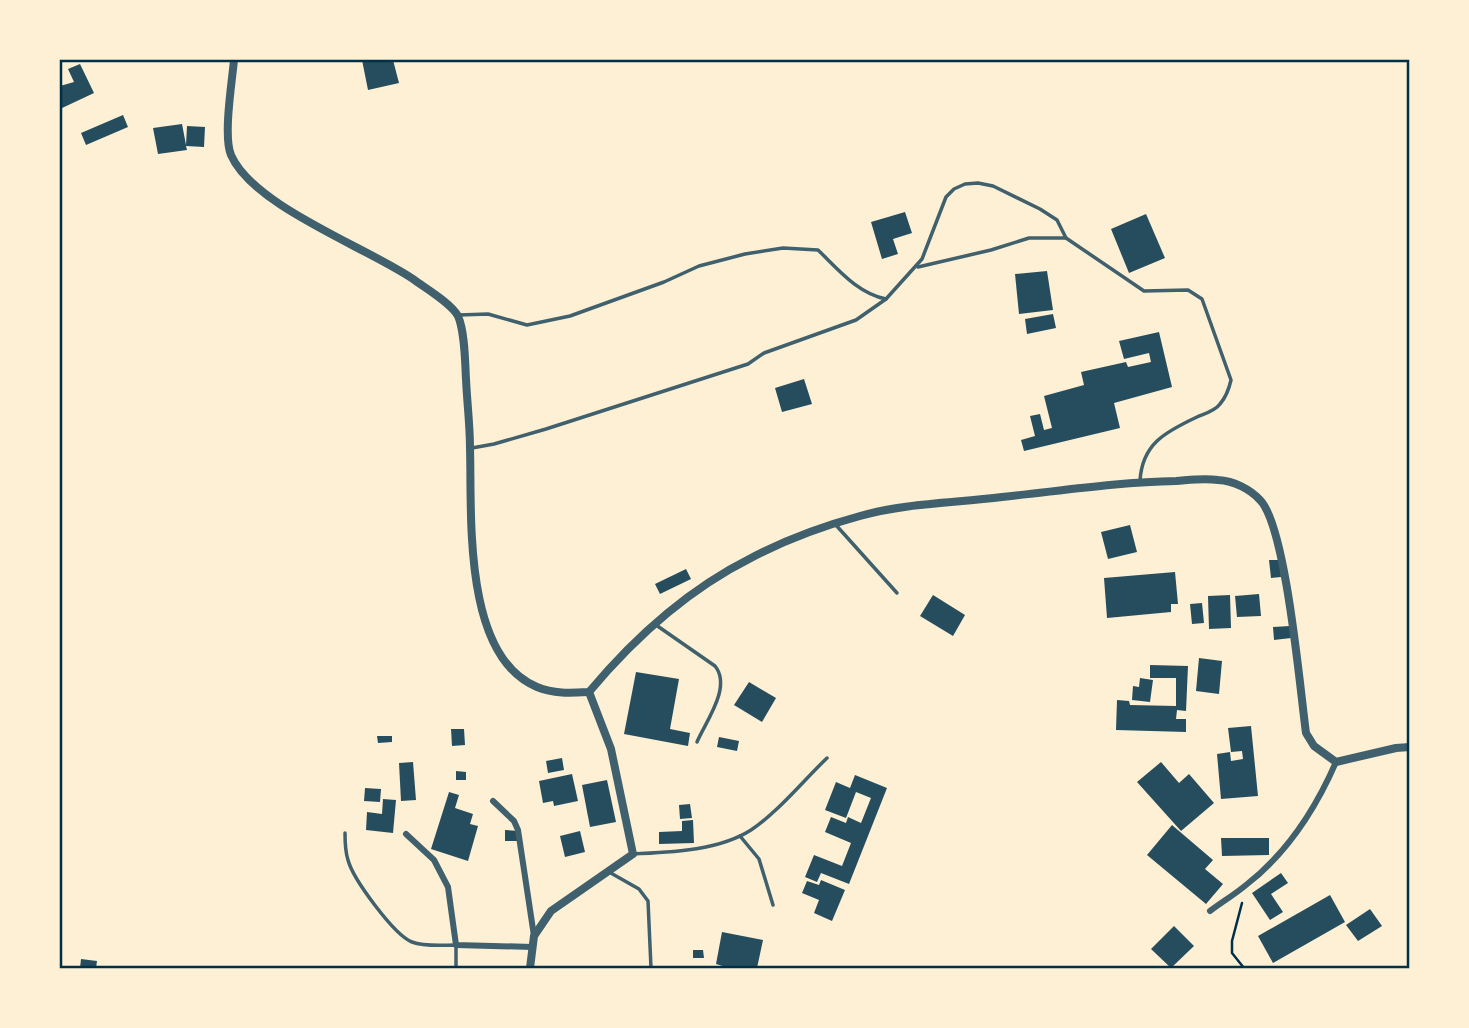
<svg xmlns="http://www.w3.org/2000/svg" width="1469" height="1028" font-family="Manrope,sans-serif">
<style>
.building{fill:#264d5e}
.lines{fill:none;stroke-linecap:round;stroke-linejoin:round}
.path{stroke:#003049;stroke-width:2.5}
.service{stroke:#3f606c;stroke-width:3.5}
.minor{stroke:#3f606c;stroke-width:6}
.tertiary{stroke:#3f606c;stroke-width:8}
.neatline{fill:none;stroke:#003049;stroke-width:2.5}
</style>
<rect width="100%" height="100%" fill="#fdf0d5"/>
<g class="building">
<path d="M362 60H393L399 83 368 90Z"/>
<path d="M80 64 94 93 60 109V86L74 82 68 69Z"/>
<path d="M123 115 128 127 86 145 81 133Z"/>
<path d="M182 124 186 145 187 126 205 127 204 147 186 146 187 150 158 154 153 128Z"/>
<path d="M905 212 912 233 893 239 898 254 882 259 871 222Z"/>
<path d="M1146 214 1165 258 1129 273 1111 229Z"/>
<path d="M1047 271 1053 310 1019 314 1015 274Z"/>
<path d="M1053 314 1056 328 1027 334 1025 319Z"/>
<path d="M1159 332 1172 387 1114 403 1120 428 1024 451 1021 440 1035 436 1030 416 1040 414 1044 430 1052 428 1044 396 1084 385 1081 372 1126 362 1128 367 1151 362 1149 353 1124 359 1119 341Z"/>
<path d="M804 379 812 404 782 412 775 388Z"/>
<path d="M1130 525 1137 552 1108 559 1101 532Z"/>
<path d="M1269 560H1280L1281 577 1271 578Z"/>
<path d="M686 569 691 579 660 594 655 584Z"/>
<path d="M1175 572 1178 604H1171V612L1107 618 1104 578Z"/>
<path d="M1259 594 1261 616 1237 617 1235 596Z"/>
<path d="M933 595 965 615 953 636 920 616Z"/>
<path d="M1230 595 1231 628 1209 629 1208 596Z"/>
<path d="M1202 603 1204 623 1192 624 1190 604Z"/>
<path d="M1290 626 1291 638 1274 640 1273 627Z"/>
<path d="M1199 658 1222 661 1219 694 1196 691Z"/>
<path d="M1150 665 1188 666 1186 711 1177 710 1176 719H1186V732L1116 730 1117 700 1129 701 1130 705 1176 706V678H1150Z"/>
<path d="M636 672 679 679 670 729 690 733 688 746 624 734Z"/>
<path d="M1140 678 1153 680 1150 702 1132 700 1133 686 1139 687Z"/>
<path d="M749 682 776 698 762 722 734 705Z"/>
<path d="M1251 726 1258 796 1221 799 1217 754 1230 752 1231 761 1243 759 1242 751 1231 752 1228 728Z"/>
<path d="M451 729H464L465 745 452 746Z"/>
<path d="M377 736H392V742L378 743Z"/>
<path d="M719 737 739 741 737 751 717 747Z"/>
<path d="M562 758 564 770 548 773 546 761Z"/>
<path d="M413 762 416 800 401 801 399 763Z"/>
<path d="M1161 762 1179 783 1189 774 1214 803 1181 831 1137 782Z"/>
<path d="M456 771 466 772V780H456Z"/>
<path d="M572 774 578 801 554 806 553 801 543 803 539 781Z"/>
<path d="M855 775 887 788 849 884 821 873 817 882 805 877 814 855 842 866 851 843 825 832 831 817 846 823 848 817 861 823 871 798 856 792 846 818 825 810 836 782 850 788Z"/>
<path d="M607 780 616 822 590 827 582 785Z"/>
<path d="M365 788 381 789 380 802 364 801Z"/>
<path d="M449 792 459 795 455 808 473 814 470 824 478 826 468 861 431 849Z"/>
<path d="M383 799 396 800 393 833 366 830 367 812 382 814Z"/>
<path d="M690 804 692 818 680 819 679 805Z"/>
<path d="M693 820 694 843 659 844V832L682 831V821Z"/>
<path d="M1172 825 1213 860 1205 869 1223 884 1206 904 1147 855Z"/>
<path d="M505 830 519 831V841H505Z"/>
<path d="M580 831 585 852 565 857 560 836Z"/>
<path d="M1221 838H1269V855L1222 856Z"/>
<path d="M1281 873 1288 883 1271 894 1283 912 1270 920 1252 893Z"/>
<path d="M821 880 845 890 832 921 814 913 819 900 802 893 807 881 819 885Z"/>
<path d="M1330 895 1345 922 1273 963 1258 936Z"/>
<path d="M1370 909 1382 926 1358 941 1346 925Z"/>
<path d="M1174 926 1194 946 1171 968 1151 949Z"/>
<path d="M722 932 763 940 757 968H729L716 964Z"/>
<path d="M693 950H703L704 958H693Z"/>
<path d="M81 959 97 961 96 968H80Z"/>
</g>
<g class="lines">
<path class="path" d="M1242 903 1232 941V953L1244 968"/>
<g class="service">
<path d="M918 267 991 250 1029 238H1066"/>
<path d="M459 315 488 314 527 325 570 316 664 282 699 266 745 254 783 248 818 250C838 269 857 293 886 299L922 259 946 197 954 189 965 184 978 183 993 186 1040 209 1057 220 1066 238 1144 291 1188 290 1202 299 1231 380C1229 389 1226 397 1220 404 1215 411 1204 414 1197 417 1165 432 1142 444 1140 481"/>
<path d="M472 448 494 444 546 429 748 364 764 353 856 320 886 299"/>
<path d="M835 524 897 593"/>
<path d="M656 625 715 666C732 687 706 721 697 742"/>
<path d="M345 833C345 842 345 851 348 860 353 879 394 935 412 942 425 947 443 945 456 945V968"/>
<path d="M740 836 759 859 773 905"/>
<path d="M633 854C671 852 718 851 751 830 778 812 803 781 827 758"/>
<path d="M609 872 639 889 648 901 651 968"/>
</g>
<g class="minor">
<path d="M493 801 514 821 518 830 534 936"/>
<path d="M406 834 434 860 448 887 456 945 532 947"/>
<path d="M1210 911C1222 902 1234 895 1246 885 1286 854 1316 808 1336 762"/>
</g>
<g class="tertiary">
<path d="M234 60C232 82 223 136 231 155 253 206 366 247 413 279 425 288 451 303 458 316 465 332 465 362 466 379 467 402 470 425 470 448 472 513 462 656 537 687 554 694 570 693 589 692 635 637 687 590 751 558 785 540 823 526 860 516 906 503 955 503 1002 497 1060 491 1117 482 1176 481 1190 480 1204 478 1218 480 1234 481 1250 489 1260 500 1286 526 1300 689 1306 733L1314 746 1336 762 1396 748 1410 747"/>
<path d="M530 968 534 936 551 911 633 854 611 749 589 692"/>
</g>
</g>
<rect width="1469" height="1028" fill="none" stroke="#fdf0d5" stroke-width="122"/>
<rect x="61" y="61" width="1347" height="906" class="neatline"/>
</svg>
